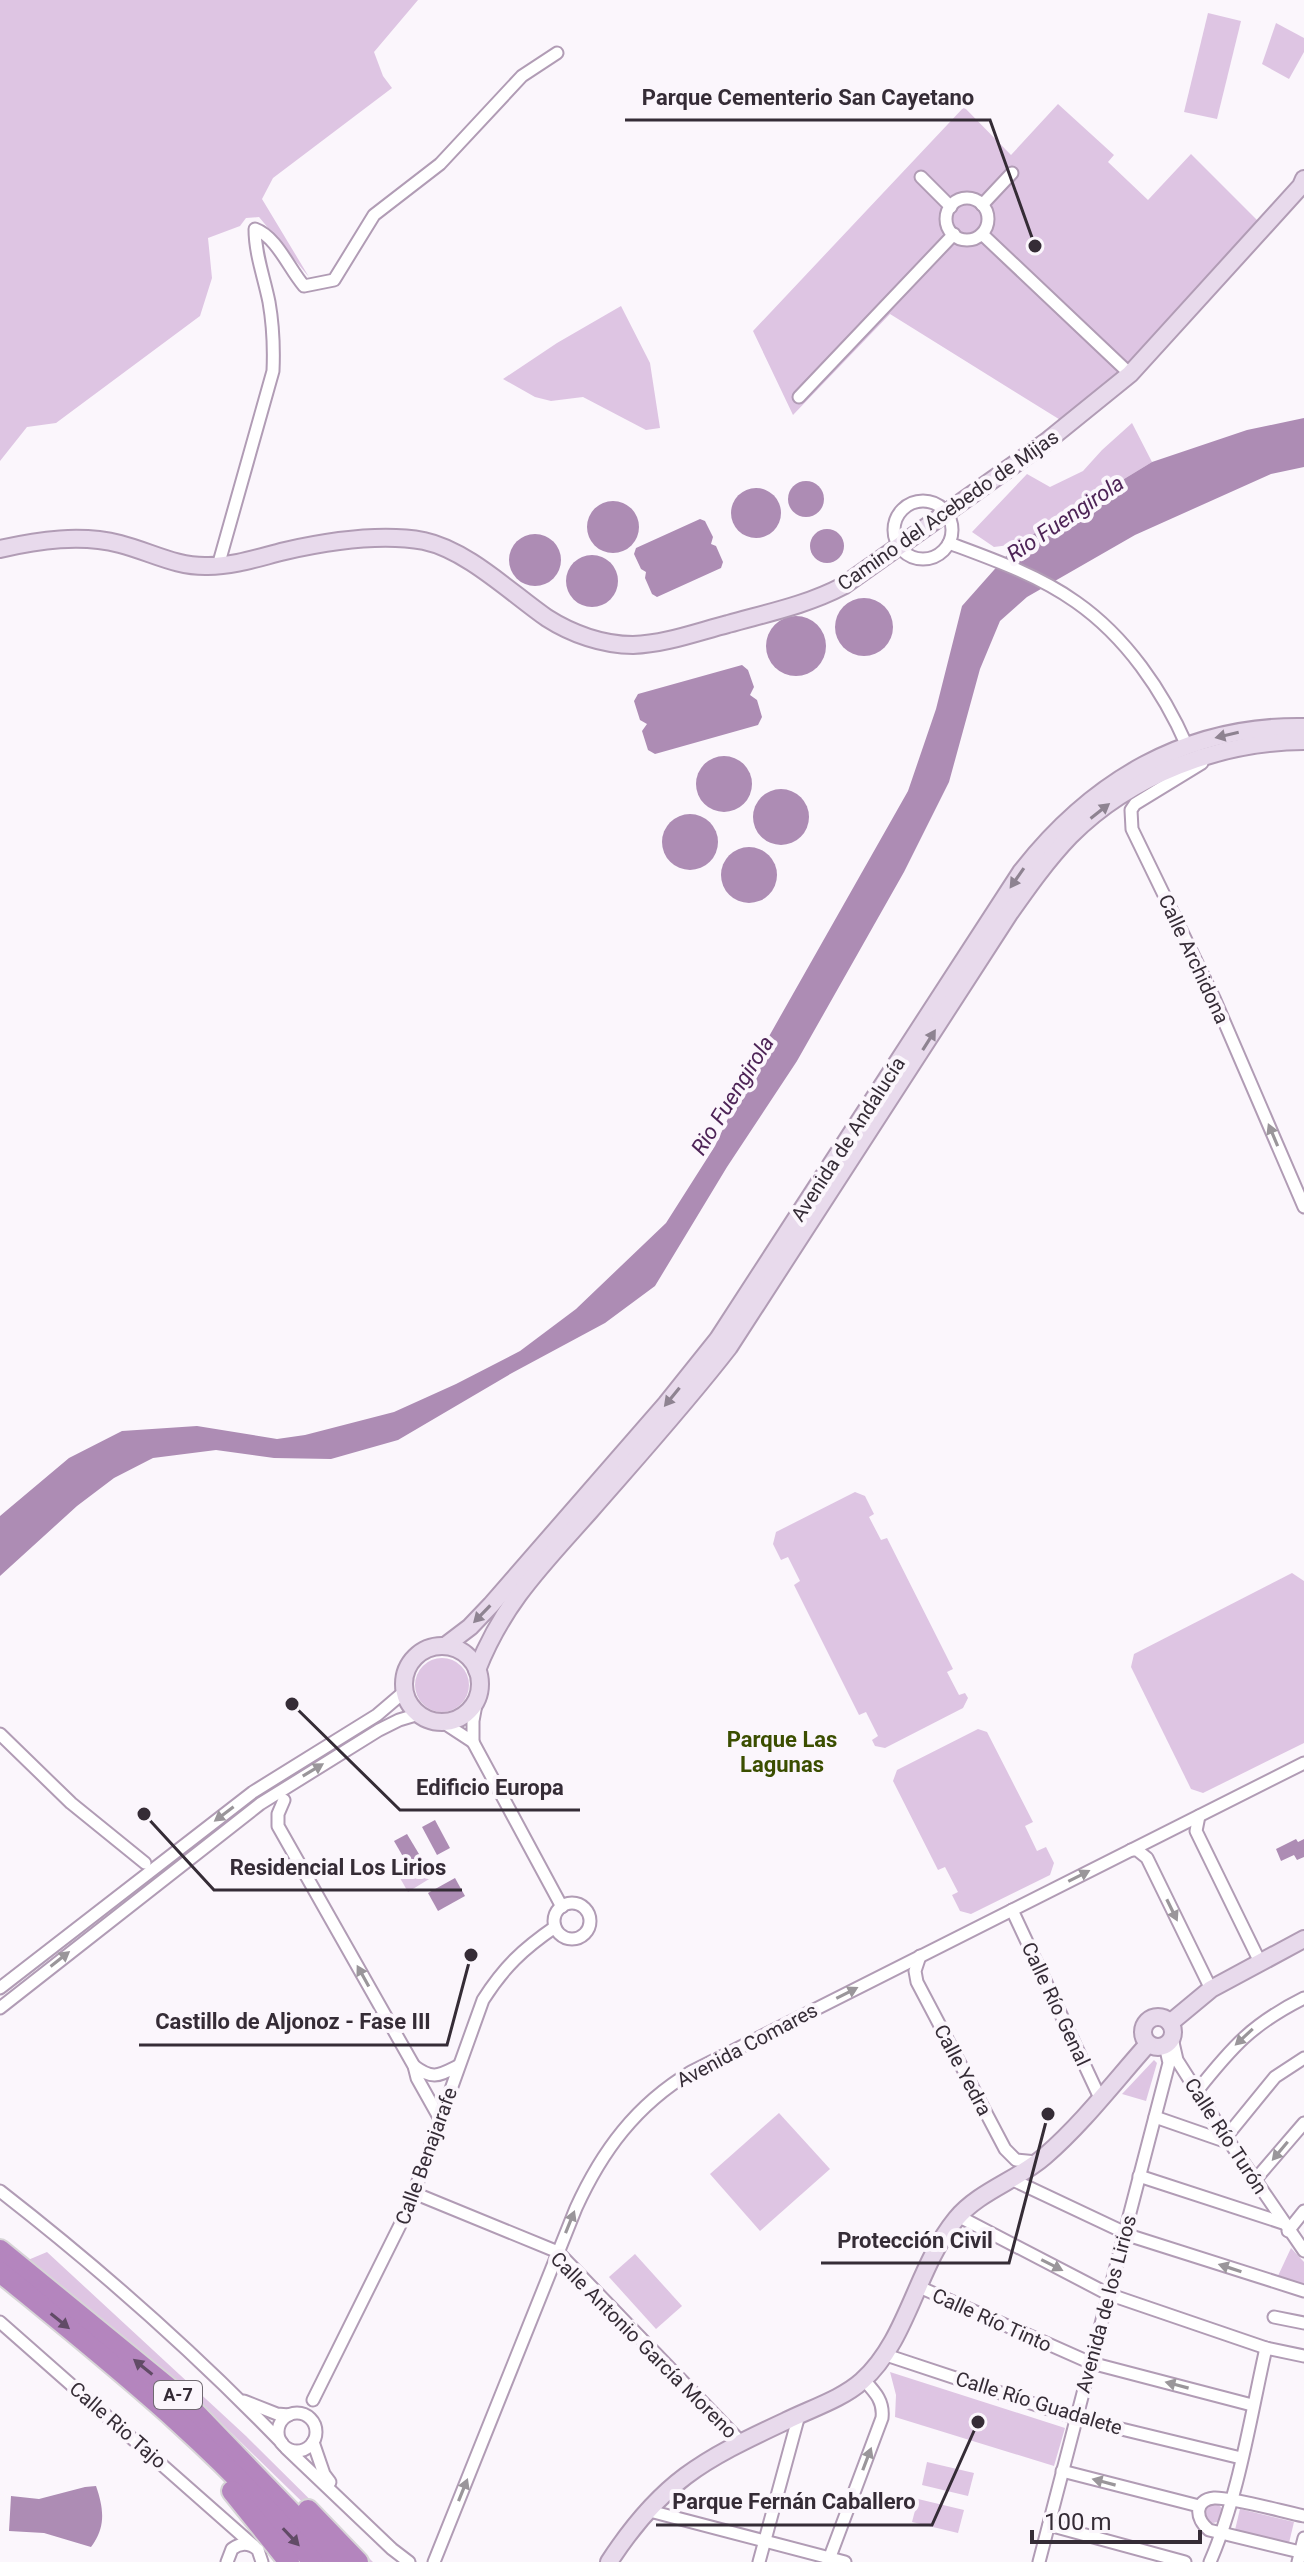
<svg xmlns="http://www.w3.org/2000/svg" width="1304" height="2562" font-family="Roboto,sans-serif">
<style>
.green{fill:#dec5e3}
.water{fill:#ad8cb4}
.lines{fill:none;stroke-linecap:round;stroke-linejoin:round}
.street-casing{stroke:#b19cb5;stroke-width:15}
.secondary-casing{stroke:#b19cb5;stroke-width:20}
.highway-casing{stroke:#d7d5d7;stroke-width:24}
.street{stroke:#fff;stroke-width:11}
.secondary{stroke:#e8daec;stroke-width:16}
.highway{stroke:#b485be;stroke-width:20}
.oneway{fill:#8e8391}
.oneway2{fill:#9a969a}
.oneway3{fill:#614b66}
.labels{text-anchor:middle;stroke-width:8;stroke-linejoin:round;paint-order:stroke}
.shield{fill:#fbf6fc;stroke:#706971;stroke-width:2}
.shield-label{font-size:18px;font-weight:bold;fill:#352c36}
.street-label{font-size:20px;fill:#352c36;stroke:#fbf6fc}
.water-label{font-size:22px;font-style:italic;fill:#4e2457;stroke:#fbf6fc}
.neighbourhood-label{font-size:22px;font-weight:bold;fill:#3b4e00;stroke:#fbf6fc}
.leader{fill:none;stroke:#352c36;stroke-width:3}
.callout-dot{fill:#352c36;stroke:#fbf6fc;stroke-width:3}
.callout-label{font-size:22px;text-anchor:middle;font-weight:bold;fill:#352c36;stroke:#fbf6fc;stroke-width:8;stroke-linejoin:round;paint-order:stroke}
</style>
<rect width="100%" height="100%" fill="#fbf6fc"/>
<g class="green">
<path d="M0 0H418L374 52 383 76 392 88 273 178 262 199 309 277 259 217 246 218 240 226 208 238 212 278 200 316 56 423 27 427 0 461Z"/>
<path d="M1208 13 1241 21 1217 119 1184 112Z"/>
<path d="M1276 23 1304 38V52L1289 79 1262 64Z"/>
<path d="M1058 104 1114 155 1108 162 1148 200 1191 154 1259 222 1124 371 1062 421 890 314 793 415 753 331 964 107 1011 155Z"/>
<path d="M621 306 650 363 660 428 646 430 583 397 551 401 535 397 503 379 557 343Z"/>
<path d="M1132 423 1152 462 1017 544 994 547 972 532 1027 474 1050 487 1083 471 1102 450Z"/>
<path d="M855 1492 865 1496 874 1514 869 1517 881 1540 887 1538 953 1669 947 1672 959 1695 965 1693 968 1698 963 1708 885 1748 875 1746 872 1740 878 1736 866 1712 859 1715 794 1585 800 1581 788 1557 781 1560 773 1544 776 1532Z"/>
<path d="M1292 1573 1304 1581V1743L1203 1793 1191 1789 1131 1667 1134 1654Z"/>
<circle cx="442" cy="1685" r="27"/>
<path d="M978 1729 987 1732 1033 1822 1025 1826 1037 1851 1046 1847 1054 1863 1050 1875 971 1914 960 1911 952 1895 958 1892 945 1867 938 1870 893 1781 897 1770Z"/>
<path d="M426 1862 434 1876 408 1892 400 1878Z"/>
<path d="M1154 2060 1157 2063 1146 2101 1122 2094Z"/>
<path d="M779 2113 830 2169 760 2231 710 2174Z"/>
<path d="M1291 2248 1304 2262V2286L1277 2278Z"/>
<path d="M47 2252 246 2436 373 2562H364L179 2382 128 2343 28 2260Z"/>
<path d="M635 2254 682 2306 656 2329 609 2277Z"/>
<path d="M890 2372 1065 2428 1054 2466 895 2417 896 2395Z"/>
<path d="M927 2462 974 2473 968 2496 922 2485Z"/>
<path d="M918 2499 964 2510 958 2533 912 2522Z"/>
<circle cx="1213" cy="2513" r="10"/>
<path d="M1240 2509 1294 2522 1289 2543 1235 2530Z"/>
</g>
<g class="water">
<path d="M1304 418V467L1271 474 1135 535 1027 597 1000 621 980 669 949 782 904 872 797 1061 727 1167 655 1286 605 1323 512 1373 398 1440 331 1459 274 1458 216 1450 153 1458 114 1478 77 1506 0 1576V1516L69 1458 122 1431 197 1426 277 1439 305 1435 394 1412 456 1384 520 1351 576 1309 666 1223 715 1146 755 1061 908 791 936 709 962 606 1017 544 1152 462 1247 430Z"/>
<circle cx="806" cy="499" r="18"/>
<circle cx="756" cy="513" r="25"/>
<circle cx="613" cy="527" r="26"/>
<path d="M700 519 705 521 713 537 711 544 716 546 723 562 721 568 657 597 652 594 645 578 646 572 641 569 634 554 636 548Z"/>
<circle cx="827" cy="546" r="17"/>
<circle cx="535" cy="560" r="26"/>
<circle cx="592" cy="581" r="26"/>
<circle cx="864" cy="627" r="29"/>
<circle cx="796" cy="646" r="30"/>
<path d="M742 665 748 670 754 687 750 695 757 700 762 717 758 725 655 754 648 750 642 731 647 724 640 720 634 701 638 694Z"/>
<circle cx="724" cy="784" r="28"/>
<circle cx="781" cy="817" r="28"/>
<circle cx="690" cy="842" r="28"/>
<circle cx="749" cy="875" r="28"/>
<path d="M435 1820 450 1848 437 1855 422 1827Z"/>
<path d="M407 1834 422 1859 409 1867 394 1841Z"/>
<path d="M1296 1839 1298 1842 1304 1839V1857L1297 1860 1294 1855 1281 1861 1276 1849Z"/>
<path d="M455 1878 465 1896 438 1911 428 1893Z"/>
<path d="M96 2486C104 2509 106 2527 91 2547L44 2533 9 2531 11 2496 39 2499 85 2487Z"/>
</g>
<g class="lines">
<defs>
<g id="street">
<path d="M921 177 951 207"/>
<circle cx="967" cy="219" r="21"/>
<path d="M982 205 1012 173"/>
<path d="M982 234 1130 374"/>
<path d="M799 397 954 234"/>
<circle cx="923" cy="530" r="29"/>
<path d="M949 543C992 559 1038 575 1076 602 1126 637 1163 691 1187 746"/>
<path d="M218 566 273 371C274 348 273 325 269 302 264 277 255 254 255 229 277 237 289 269 304 286L334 280 374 215 440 164 522 76 557 53"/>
<path d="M1202 763 1135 804 1131 810 1132 829 1214 998 1304 1207"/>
<path d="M444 1723 473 1742V1721L477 1699"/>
<path d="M0 1734 71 1803 145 1863"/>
<path d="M473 1742 562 1907"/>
<path d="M284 1800 278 1814V1826L414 2066 417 2078 440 2119"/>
<path d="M1199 1816 1196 1831 1260 1962"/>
<path d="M1131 1850H1137L1147 1858 1211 1989"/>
<circle cx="572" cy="1921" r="18"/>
<path d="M1012 1910 1100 2098"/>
<path d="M920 1956 915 1971 917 1982 1005 2149 1016 2160 1037 2162"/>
<path d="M0 1988 253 1792 377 1715 404 1692"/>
<path d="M0 2008 260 1804 379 1730 399 1720 419 1714"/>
<path d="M1172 2038 1177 2060 1226 2137 1304 2251"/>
<path d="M414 2066C433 2080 438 2076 458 2066"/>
<path d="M1197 2091C1232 2047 1252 2024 1304 1998"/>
<path d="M1155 2117 1230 2143"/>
<path d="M1226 2137 1275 2077 1304 2058"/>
<path d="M1139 2176 1283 2223"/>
<path d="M1011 2179 1134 2237 1304 2291"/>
<path d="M1255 2180 1304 2123"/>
<path d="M0 2191C99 2268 195 2353 282 2443"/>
<path d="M414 2193 558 2252 741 2442"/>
<path d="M958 2216 1108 2294 1266 2348 1304 2356"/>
<path d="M1288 2231 1304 2211"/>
<path d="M917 2286 1091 2363 1252 2405"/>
<path d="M1274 2317 1304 2323"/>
<path d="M0 2322 254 2546"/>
<path d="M886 2355 1076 2418 1241 2458"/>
<path d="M313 2400 408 2209 483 2000C504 1967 523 1949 555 1927"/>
<path d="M244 2401 277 2414 289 2415"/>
<circle cx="297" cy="2432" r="19"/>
<path d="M313 2442 324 2474 330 2482"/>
<path d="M286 2448 392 2549 409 2562"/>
<path d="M1062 2471 1199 2506"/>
<path d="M646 2510 845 2562"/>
<path d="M1304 2516C1284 2512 1232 2497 1214 2498 1194 2500 1195 2519 1209 2530L1304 2553"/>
<path d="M1049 2525 1185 2562"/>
<path d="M227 2562 232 2549C241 2542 250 2543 258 2550L262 2562"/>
<path d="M434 2562 576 2208C602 2151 636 2105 691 2072L1304 1763"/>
<path d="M759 2562 799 2415"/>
<path d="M828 2562 882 2418C884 2401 875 2392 864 2380"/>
<path d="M1039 2562 1169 2063 1165 2045"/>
<path d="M1210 2562C1239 2495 1250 2419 1266 2348"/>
<path d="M1298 2562 1304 2538"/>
</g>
<g id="secondary">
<path d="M0 549C39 540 81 534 120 544 151 552 176 567 208 566 235 566 260 557 285 551 329 541 380 533 424 541 467 550 511 593 547 618 572 634 603 645 633 645 665 644 697 632 728 624 767 613 807 605 843 586L1046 442 1130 374 1301 186 1304 179"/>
<circle cx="442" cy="1684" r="38"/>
<path d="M445 1646 470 1627 491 1605 666 1404 718 1339 1021 872C1092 781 1186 725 1304 727"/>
<path d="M477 1670C503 1603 543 1564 590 1511 637 1457 685 1404 729 1347L1009 914C1028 887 1047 860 1070 836 1131 775 1218 742 1304 741"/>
<circle cx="1158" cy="2032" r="15"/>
<path d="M1170 2023 1211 1989 1304 1939"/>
<path d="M609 2562C661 2482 702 2460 786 2421 810 2409 842 2399 862 2381 908 2340 916 2268 956 2219 979 2191 1018 2180 1045 2156 1083 2123 1115 2081 1148 2044"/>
</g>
<g id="highway">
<path d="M0 2250 181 2398 311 2533 335 2562"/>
<path d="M0 2272C110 2362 223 2451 313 2562"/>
<path d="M232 2491 289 2562"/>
<path d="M308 2510 358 2562"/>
</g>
</defs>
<use href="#street" class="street-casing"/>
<use href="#secondary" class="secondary-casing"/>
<use href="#highway" class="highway-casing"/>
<use href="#street" class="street"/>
<use href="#secondary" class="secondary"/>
<use href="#highway" class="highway"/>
</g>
<defs><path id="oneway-solid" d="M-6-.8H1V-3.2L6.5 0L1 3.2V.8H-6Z" transform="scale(2)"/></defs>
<g class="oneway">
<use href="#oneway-solid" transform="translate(1227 735) rotate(167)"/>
<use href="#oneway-solid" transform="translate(1100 811) rotate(-38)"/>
<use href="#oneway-solid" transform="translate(1017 878) rotate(125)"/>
<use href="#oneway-solid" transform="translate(929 1040) rotate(-58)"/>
<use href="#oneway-solid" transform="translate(672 1397) rotate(129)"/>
<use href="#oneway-solid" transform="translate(482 1614) rotate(134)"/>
</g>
<g class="oneway2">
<use href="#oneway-solid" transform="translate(1273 1135) rotate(-113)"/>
<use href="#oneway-solid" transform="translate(313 1770) rotate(-31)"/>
<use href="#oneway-solid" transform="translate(224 1814) rotate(143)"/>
<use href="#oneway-solid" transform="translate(1079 1876) rotate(-27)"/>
<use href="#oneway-solid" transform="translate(1172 1910) rotate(64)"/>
<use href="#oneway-solid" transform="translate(60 1959) rotate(-38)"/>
<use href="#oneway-solid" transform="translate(363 1976) rotate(-119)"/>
<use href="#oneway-solid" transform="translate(847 1993) rotate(-27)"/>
<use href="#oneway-solid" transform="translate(1244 2037) rotate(137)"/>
<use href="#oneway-solid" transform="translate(1280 2151) rotate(130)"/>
<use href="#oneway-solid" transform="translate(570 2222) rotate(-68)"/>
<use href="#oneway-solid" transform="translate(1052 2265) rotate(27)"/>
<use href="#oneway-solid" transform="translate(1230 2268) rotate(-162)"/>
<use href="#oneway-solid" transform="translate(1177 2385) rotate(-165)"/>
<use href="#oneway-solid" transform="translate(867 2459) rotate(-69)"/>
<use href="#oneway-solid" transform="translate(1104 2482) rotate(-165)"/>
<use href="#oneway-solid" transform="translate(463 2490) rotate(-68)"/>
</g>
<g class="oneway3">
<use href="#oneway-solid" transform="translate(60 2321) rotate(39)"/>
<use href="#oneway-solid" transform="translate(143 2367) rotate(-141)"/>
<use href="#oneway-solid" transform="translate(291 2537) rotate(47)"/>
</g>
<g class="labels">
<rect class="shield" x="154" y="2381" width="48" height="28" rx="6"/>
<g class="shield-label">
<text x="178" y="2401">A-7</text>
</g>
<g class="street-label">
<text transform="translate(948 510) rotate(-35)" y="7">Camino del Acebedo de Mijas</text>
<text transform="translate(1194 959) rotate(65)" y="7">Calle Archidona</text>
<text transform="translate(848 1139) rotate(-57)" y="7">Avenida de Andalucía</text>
<text transform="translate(1056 2004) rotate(65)" y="7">Calle Río Genal</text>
<text transform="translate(747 2045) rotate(-28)" y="7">Avenida Comares</text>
<text transform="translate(963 2070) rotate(62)" y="7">Calle Yedra</text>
<text transform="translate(1226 2136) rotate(57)" y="7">Calle Río Turón</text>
<text transform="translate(426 2156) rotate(-70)" y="7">Calle Benajarafe</text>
<text transform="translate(1106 2304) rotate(-75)" y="7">Avenida de los Lirios</text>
<text transform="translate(992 2320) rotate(24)" y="7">Calle Río Tinto</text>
<text transform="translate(644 2345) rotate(45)" y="7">Calle Antonio García Moreno</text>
<text transform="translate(1039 2403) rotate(17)" y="7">Calle Río Guadalete</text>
<text transform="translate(118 2425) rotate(41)" y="7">Calle Rio Tajo</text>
</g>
<g class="water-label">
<text transform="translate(1065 518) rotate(-34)" y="8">Rio Fuengirola</text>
<text transform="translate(732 1095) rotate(-58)" y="8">Rio Fuengirola</text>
</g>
<g class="neighbourhood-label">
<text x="782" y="1747">Parque Las<tspan x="782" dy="25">Lagunas</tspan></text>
</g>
</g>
<path class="leader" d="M1035 246L990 120H625M292 1704L400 1810H580M144 1814L214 1890H462M471 1955L447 2045H139M1048 2114L1009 2263H821M978 2422L932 2525H656"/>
<g class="callout-dot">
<circle cx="1035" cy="246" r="8"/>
<circle cx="292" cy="1704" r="8"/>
<circle cx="144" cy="1814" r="8"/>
<circle cx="471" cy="1955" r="8"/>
<circle cx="1048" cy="2114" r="8"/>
<circle cx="978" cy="2422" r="8"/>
</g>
<g class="callout-label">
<text x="808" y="105">Parque Cementerio San Cayetano</text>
<text x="490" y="1795">Edificio Europa</text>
<text x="338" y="1875">Residencial Los Lirios</text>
<text x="293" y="2029">Castillo de Aljonoz - Fase III</text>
<text x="915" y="2248">Protección Civil</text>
<text x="794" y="2509">Parque Fernán Caballero</text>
</g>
<path d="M1032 2530v12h168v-12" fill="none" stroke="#352c36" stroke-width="4"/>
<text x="1044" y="2530" font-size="24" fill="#352c36" stroke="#fbf6fc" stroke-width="6" paint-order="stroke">100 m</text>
</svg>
